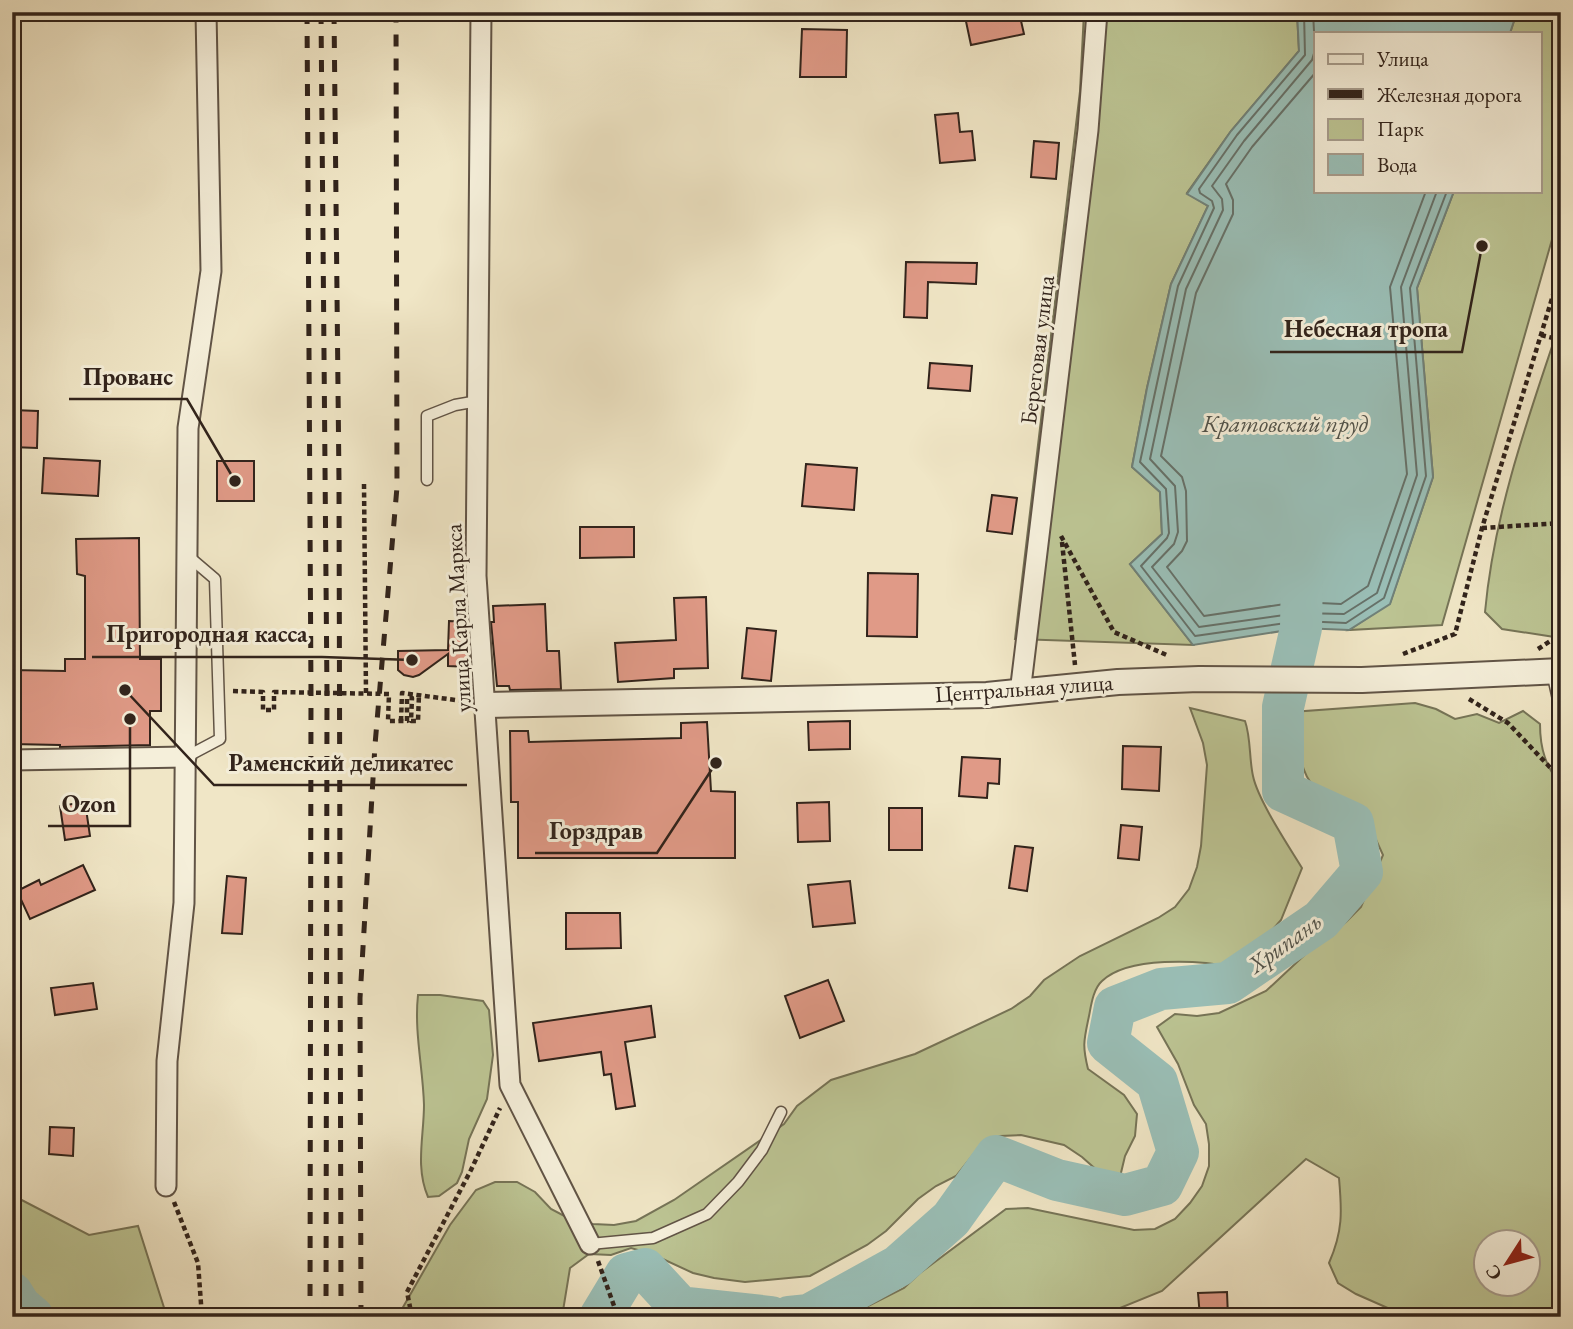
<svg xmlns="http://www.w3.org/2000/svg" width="1573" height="1329" font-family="'EB Garamond',serif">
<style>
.green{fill:#bcc493;stroke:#767457;stroke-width:2;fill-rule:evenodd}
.water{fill:#9abfb7;stroke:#708179;stroke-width:2}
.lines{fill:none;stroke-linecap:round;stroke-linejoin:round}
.shore{stroke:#667169;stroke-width:2}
.river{stroke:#9abfb7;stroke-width:42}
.building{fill:#e09a87;stroke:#31231b;stroke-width:2}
.service-casing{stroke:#615446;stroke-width:13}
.minor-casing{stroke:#615446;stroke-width:23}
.tertiary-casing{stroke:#615446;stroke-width:28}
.path{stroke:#31231b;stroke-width:4.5;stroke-dasharray:5 3.5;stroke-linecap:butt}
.service{stroke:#f5efda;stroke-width:10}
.minor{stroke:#f5efda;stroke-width:19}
.tertiary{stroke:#f5efda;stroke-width:24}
.rail{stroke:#31231b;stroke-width:5;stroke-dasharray:12 12;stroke-linecap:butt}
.labels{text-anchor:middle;stroke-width:6;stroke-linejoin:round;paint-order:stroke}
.street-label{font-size:23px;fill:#31231b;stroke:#f5efda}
.water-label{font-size:24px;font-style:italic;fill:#50524a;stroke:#f5efda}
.leader{fill:none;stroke:#31231b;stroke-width:2.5}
.callout-dot{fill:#31231b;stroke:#f5efda;stroke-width:2.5}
.callout-label{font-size:24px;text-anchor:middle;font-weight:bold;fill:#31231b;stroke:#f5efda;stroke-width:6;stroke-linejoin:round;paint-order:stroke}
</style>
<rect width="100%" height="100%" fill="#f0e6c6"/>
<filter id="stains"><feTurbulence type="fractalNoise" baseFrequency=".00286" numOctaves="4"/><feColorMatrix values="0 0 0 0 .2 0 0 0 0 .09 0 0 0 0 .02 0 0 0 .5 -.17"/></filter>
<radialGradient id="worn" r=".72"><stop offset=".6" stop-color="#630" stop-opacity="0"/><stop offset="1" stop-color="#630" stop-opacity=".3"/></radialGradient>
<g class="green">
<path d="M1084 12H1297L1299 51 1231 131 1187 193 1208 206 1171 284 1147 388 1132 467 1160 492 1162 534 1130 564 1193 645 1015 639 1080 91Z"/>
<path d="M1517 12H1561V208L1442 625 1349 630 1390 603 1433 477 1417 288 1454 191H1540V33H1510Z"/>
<path d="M1561 320V638L1502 629 1485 612C1494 512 1529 415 1561 320Z"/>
<path d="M1415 703 1436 709 1455 719 1477 714 1499 723 1523 711 1540 724C1540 750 1546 766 1561 786V1317H1408L1356 1294 1338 1283 1329 1263C1343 1231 1342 1212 1339 1178L1306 1159 1162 1291 1098 1317H878L862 1309 904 1288 920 1273 1006 1209 1028 1208 1134 1230 1155 1229 1175 1219 1190 1203 1202 1186 1209 1166V1144L1206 1124 1194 1105 1178 1064 1157 1027 1175 1014 1197 1016 1219 1013 1266 991 1311 949 1346 922 1361 907 1383 855 1362 809C1352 804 1320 792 1313 785 1299 772 1295 730 1292 712ZM1486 1242H1528V1284H1486Z"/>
<path d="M1190 708 1245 721C1251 738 1249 758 1253 776 1258 800 1288 845 1302 868L1281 920 1259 945 1232 967C1199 960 1128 956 1102 981 1093 989 1091 1006 1089 1016 1084 1040 1082 1045 1088 1069L1124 1095 1137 1114 1135 1136 1125 1156 1120 1177 1099 1172 1082 1157 1064 1145 1021 1135 1000 1136 980 1146 956 1176 936 1186 918 1199 886 1231 867 1245 810 1276 745 1282 714 1278 693 1273 652 1254 631 1248 611 1255 589 1254 570 1268 562 1317H404L402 1309 450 1225 476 1190 495 1182H517L535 1192 551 1209 570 1219 593 1224 614 1225 636 1221 674 1200 784 1124 797 1106 831 1080 915 1054 1011 1009 1030 996 1044 980 1080 956 1158 918 1175 907 1189 889 1197 867 1201 846 1207 765 1203 743Z"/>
<path d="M418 995H440L483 1001 489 1010 493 1055 487 1099 469 1139 462 1172 457 1183 439 1196 428 1197C415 1167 424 1136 424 1105 423 1068 414 1032 418 995Z"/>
<path d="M12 1195 89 1235 138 1226 167 1317H12Z"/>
</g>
<path class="water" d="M1297 12H1517L1510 33H1316V191H1454L1417 288 1433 477 1390 604 1349 630 1301 628 1193 645 1130 564 1162 534 1160 492 1132 467 1147 388 1171 284 1208 206 1187 194 1231 131 1299 51Z"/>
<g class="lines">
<g class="shore">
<path d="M1304 12 1305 55 1237 135 1199 189 1200 193 1212 201 1214 208 1178 286 1140 462 1166 489 1169 533 1167 538 1141 566 1195 636 1300 621 1346 623 1384 598 1426 476 1410 288 1447 191"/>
<path d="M1313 12 1315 50 1312 60 1244 141 1212 186 1222 199 1223 210 1186 289 1150 459 1175 486 1178 532 1174 544 1152 567 1199 627 1299 613 1344 614 1377 593 1417 475 1401 287 1437 191"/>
<path d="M1316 72 1252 147 1226 184 1233 200V214L1196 293 1161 456 1182 477 1186 491 1187 541 1182 551 1167 567 1204 616 1298 602 1341 604 1368 586 1407 474 1390 287 1426 191"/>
</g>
<g class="river">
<path d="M12 1293 20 1306 33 1317"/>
<path d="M600 1317 626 1274 645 1269 680 1307 771 1317"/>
<path d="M789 1317 809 1315 898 1266 951 1219 996 1156 1057 1180 1125 1195 1162 1185 1178 1152 1157 1082 1108 1043 1115 1007 1161 989 1228 983 1321 920 1362 872 1353 823 1283 791V707L1301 628 1302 572"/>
</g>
</g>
<g class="building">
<path d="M964 12H1019L1024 34 971 45Z"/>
<path d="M802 29 847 30 846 77H800Z"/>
<path d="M958 113 960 132 972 131 975 160 940 163 935 115Z"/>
<path d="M1034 141 1059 143 1056 179 1031 177Z"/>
<path d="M906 262 977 263 976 284 928 282 927 318 904 317Z"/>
<path d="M930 363 972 366 970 391 928 388Z"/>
<path d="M12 410 38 411 37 448 12 447Z"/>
<path d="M44 458 100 461 98 496 42 493Z"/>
<rect x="217" y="461" width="37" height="40"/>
<path d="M806 464 857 468 854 510 802 506Z"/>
<path d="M992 495 1017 498 1012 534 987 531Z"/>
<path d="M580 527H634V557L580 558Z"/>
<path d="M139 538 140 659H161V711H150V745L60 747V745L12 744V670L65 671V659H85V576L77 574 76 539Z"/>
<path d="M868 573 918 574 917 637 867 636Z"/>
<path d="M706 597 708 668 674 669V678L618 682 615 643 676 640 674 598Z"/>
<path d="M545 604 547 651H559L561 689 510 690 509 686H497L491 622H494L493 606Z"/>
<path d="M449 621 467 622 470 667 448 666V654L419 675 413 677 404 675 398 670V651L448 650Z"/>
<path d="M747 628 776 631 771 681 742 678Z"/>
<path d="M850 721V749L809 750 808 722Z"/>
<path d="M707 722 711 791 735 792V858H518V802H511L510 731H528L529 742 681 738V723Z"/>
<path d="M1123 746 1161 747 1159 791 1122 789Z"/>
<path d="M962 757 1000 759 999 784 988 783 987 798 959 796Z"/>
<path d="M85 802 90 836 65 840 60 806Z"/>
<path d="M829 802 830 841 798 842 797 803Z"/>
<rect x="889" y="808" width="33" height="42"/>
<path d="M1121 825 1142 827 1139 860 1118 858Z"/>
<path d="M1015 846 1033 848 1027 891 1009 888Z"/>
<path d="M83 865 95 890 30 919 17 891 39 880 41 885Z"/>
<path d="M227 876 246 878 242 934 222 933Z"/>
<path d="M850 881 855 923 813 927 808 885Z"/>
<path d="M566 913H620L621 948 566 949Z"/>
<path d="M828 980 844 1021 800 1038 785 996Z"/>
<path d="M93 983 97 1009 55 1015 51 988Z"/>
<path d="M651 1006 655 1037 625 1042 635 1106 616 1109 611 1074 604 1075 601 1052 539 1061 533 1023Z"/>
<path d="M50 1127 74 1128 73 1156 49 1154Z"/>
<path d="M1227 1292 1228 1317H1200L1198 1293Z"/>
</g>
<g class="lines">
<defs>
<g id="service">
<path d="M427 480V416L455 405 478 401"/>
<path d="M1552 672 1561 713"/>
<path d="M186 757 220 739 215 579 188 556"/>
<path d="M590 1244 653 1238 707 1214 738 1182 762 1150 781 1112"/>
</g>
<g id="minor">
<path d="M481 12 476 576 510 1085 590 1244"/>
<path d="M1020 693 1088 130 1097 12"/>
<path d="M12 760 186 757"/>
<path d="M166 1186 167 1061 184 903 188 428 211 271 206 12"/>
</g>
<path id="tertiary" d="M487 705 987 695 1118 682 1199 679 1362 680 1561 671"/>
</defs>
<use href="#service" class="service-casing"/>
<use href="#minor" class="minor-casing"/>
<use href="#tertiary" class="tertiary-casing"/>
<g class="path">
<path d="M1541 335 1561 340"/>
<path d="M364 484 366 694"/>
<path d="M1482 528 1561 523"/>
<path d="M1061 536 1114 632 1169 656"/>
<path d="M1062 542 1075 665"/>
<path d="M1538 649 1561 634"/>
<path d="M1403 654 1455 634 1482 528 1561 269"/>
<path d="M233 691 263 692V710H274V692L389 694 388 721H407V698H412L411 721H418L419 694"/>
<path d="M1469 699 1508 723 1561 779"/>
<path d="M401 721 402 693 463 701"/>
<path d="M174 1202 198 1263 202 1317"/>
<path d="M598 1261 618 1317"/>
<path d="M412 1317 407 1292 471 1170 500 1108"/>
</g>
<use href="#service" class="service"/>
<use href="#minor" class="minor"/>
<use href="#tertiary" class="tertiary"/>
<g class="rail">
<path d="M307 12 311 693 310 1317"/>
<path d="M321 12 327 693 326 1317"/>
<path d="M334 12 339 482 341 1317"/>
<path d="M361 1317 360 998 375 745 397 487 396 12"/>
</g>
</g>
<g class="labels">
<g class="street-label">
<text transform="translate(1037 350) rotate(-83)" y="8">Береговая улица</text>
<text transform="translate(458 618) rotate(-93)" y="8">улица Карла Маркса</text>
<text transform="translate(1024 688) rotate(-4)" y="8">Центральная улица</text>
</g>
<g class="water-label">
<text x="1285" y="432">Кратовский пруд</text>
<text transform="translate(1285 943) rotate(-36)" y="8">Хрипань</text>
</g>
</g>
<path class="leader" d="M1482 246L1462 352H1270M235 481L187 399H69M412 660L322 657H92M125 690L214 785H467M130 719L130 826H48M716 763L657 853H535"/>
<g class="callout-dot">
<circle cx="1482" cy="246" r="7"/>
<circle cx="235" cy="481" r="7"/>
<circle cx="412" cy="660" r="7"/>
<circle cx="125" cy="690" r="7"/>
<circle cx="130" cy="719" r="7"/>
<circle cx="716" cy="763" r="7"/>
</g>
<g class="callout-label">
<text x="1366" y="337">Небесная тропа</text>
<text x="128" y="385">Прованс</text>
<text x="207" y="642">Пригородная касса</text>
<text x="341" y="771">Раменский деликатес</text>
<text x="89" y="812">Ozon</text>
<text x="596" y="839">Горздрав</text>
</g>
<rect width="1573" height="1329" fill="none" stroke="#f0e6c6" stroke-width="42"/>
<rect x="14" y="14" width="1545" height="1301" fill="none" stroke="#31231b" stroke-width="3.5"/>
<rect x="21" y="21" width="1531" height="1287" fill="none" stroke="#31231b" stroke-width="2"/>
<rect x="1314" y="32" width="228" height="161" fill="#f5efda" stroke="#a79d8e" stroke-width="2"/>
<rect x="1328" y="54" width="35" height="10" fill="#f5efda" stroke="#a79d8e" stroke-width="2"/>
<text x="1377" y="66" font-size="21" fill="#31231b">Улица</text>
<rect x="1328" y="89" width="35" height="10" fill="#31231b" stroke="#a79d8e" stroke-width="2"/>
<text x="1377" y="102" font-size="21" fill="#31231b">Железная дорога</text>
<rect x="1328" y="119" width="35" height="21" fill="#bcc493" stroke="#a79d8e" stroke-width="2"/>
<text x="1377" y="136" font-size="21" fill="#31231b">Парк</text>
<rect x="1328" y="154" width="35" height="21" fill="#9abfb7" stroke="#a79d8e" stroke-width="2"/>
<text x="1377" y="172" font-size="21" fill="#31231b">Вода</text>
<g transform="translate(1507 1263) rotate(234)"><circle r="33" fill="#f5efda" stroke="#a79d8e" stroke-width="2"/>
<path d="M0-5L12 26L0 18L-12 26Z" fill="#8f2418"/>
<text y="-10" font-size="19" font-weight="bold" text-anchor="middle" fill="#31231b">С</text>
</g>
<rect width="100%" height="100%" filter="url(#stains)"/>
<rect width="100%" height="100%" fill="url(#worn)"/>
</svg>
